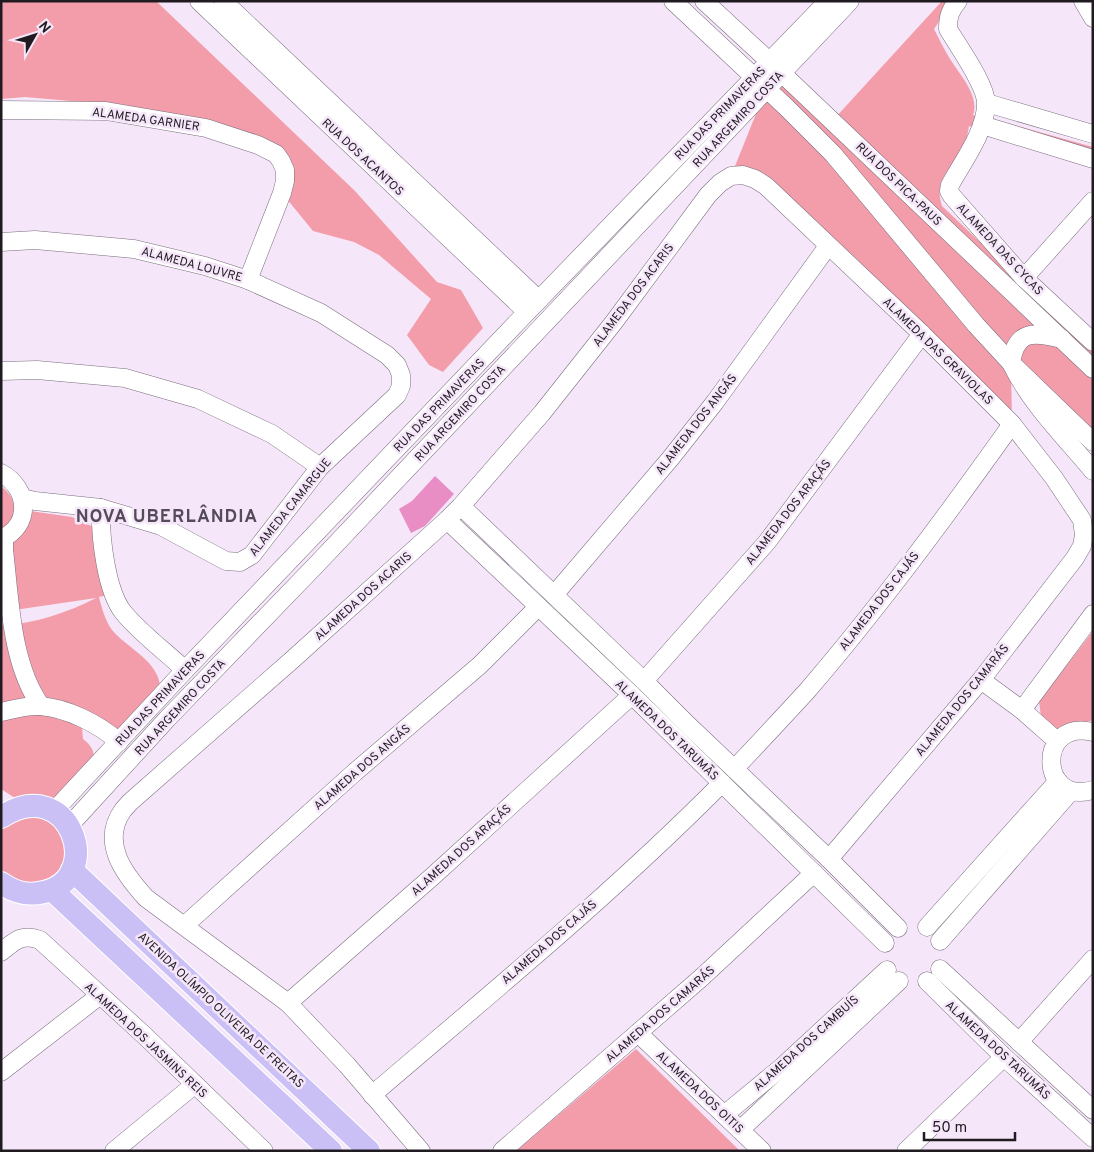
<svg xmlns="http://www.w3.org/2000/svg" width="1094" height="1152" font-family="Overpass,sans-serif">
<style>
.green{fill:#f39daa}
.building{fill:#e88ec4}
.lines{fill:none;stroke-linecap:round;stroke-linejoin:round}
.minor-casing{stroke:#7a6e7e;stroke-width:19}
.major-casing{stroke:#fff;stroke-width:24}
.minor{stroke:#fff;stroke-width:18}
.major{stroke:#cac0f5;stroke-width:22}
.labels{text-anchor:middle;stroke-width:5;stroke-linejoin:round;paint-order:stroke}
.street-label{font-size:12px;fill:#201b21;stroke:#f5e7f9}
.district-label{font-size:18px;font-weight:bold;letter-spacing:1px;fill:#564b5a;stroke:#f5e7f9}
</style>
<rect width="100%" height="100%" fill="#f5e7f9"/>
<g class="green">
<path d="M1 1H156L355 191 437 282 461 290 483 328 443 372 429 365 407 335 431 299 379 255 354 242 313 231 282 193 281 161 211 125 128 106 25 97 1 99Z"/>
<path d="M942 1H953L934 29C939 39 944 49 950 59 960 75 980 96 973 115L996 120 1093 147V162L969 126C968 131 967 137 966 142 957 166 932 176 942 206L1093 349V365L835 118Z"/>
<path d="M781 73 1062 340 1031 334 1011 363 1012 424 779 196 731 176 766 89Z"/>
<path d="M1057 343 1093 377V433L1021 364 1019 349 1030 344Z"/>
<path d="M1 486C21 502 16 518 1 534Z"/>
<path d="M23 510 72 517 100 530 113 594 99 597C102 609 105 620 112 630 127 648 162 663 160 690L130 724 117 730 81 715 83 739C92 746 96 753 93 765L53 799 15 798 1 789V625C35 624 66 613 96 598L1 612V539Z"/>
<path d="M1093 631V718L1091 721 1066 725 1057 732 1041 717 1039 701Z"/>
<path d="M39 814 66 835V870L37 889 1 873V829L5 824Z"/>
<path d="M636 1049 740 1151H516Z"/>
</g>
<path class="building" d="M435 476 454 494 425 526 411 533 399 509 412 501Z"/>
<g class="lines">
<defs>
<g id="minor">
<path d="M199 1 527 312"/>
<path d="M223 1 539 300"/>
<path d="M673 1 786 107 833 154 976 325 1011 363 1093 442"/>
<path d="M704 1 769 61 1093 369"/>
<path d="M958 1C950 10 948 17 948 29 958 46 987 86 986 104 986 131 962 163 950 185L949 191 952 196 1024 278 1093 342"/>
<path d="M1083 1 1093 18"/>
<path d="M987 103 1093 134"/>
<path d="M1 110 106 111 206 128 258 145 276 154 281 161 285 170V181L282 193 248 280"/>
<path d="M982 125 1093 159"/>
<path d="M1 242 35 240 134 249 205 266 248 280 321 313 387 355 397 365 401 375V386L397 395 320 467 252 555 240 562 226 561 161 526 101 508 35 501 22 498"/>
<path d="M1024 278 1093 201"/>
<path d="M1062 339C1035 332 1016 329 1011 363 1030 403 1064 436 1093 471"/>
<path d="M1 371 37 370 125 378 198 399 272 434 320 467"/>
<path d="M1 473C29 488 32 525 1 539"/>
<path d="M461 506 644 681 688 725 829 859 898 928"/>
<path d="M101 508C100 536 106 590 123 612 141 634 165 651 185 670"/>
<path d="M447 520 632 695 885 943"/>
<path d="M4 538V550C10 600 11 664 41 706"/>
<path d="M554 595 670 459 715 402 828 246"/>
<path d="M981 680 1022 710 1057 741"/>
<path d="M644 681 767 542 922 334"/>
<path d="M1022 710 1093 614"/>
<path d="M1 712C14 709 27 705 40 706 67 708 99 724 119 742"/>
<path d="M1093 732C1036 718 1039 806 1093 790"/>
<path d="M735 768C759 743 783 717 807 691 880 606 947 515 1012 424"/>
<path d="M54 811 185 670 527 312 828 1"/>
<path d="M69 826 167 719 316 565 850 1"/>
<path d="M185 925 355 772 480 665 538 607"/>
<path d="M927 927 1058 781"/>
<path d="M940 941 1071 791"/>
<path d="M1 952C15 941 22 933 40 940L145 1036 264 1151"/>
<path d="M940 969 1093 1110"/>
<path d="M927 981 1004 1057 1093 1138"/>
<path d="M288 1003 433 876 632 695"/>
<path d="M638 1033 762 1151"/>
<path d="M1019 1042 1093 959"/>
<path d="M1 1072 99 996"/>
<path d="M372 1095C490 994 612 894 722 783"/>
<path d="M724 1115 782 1067 887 970"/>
<path d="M740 1130 899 981"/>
<path d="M114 1151 194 1085"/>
<path d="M421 1151 347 1065 288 1003 146 898C124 874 100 842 123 810 127 805 132 800 137 796L292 660 447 520 461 506 542 413 614 322 708 195 720 183 731 176 743 175 755 179 766 186 922 334 1012 424 1054 478 1082 520 1084 535 1082 546 1075 558 981 680 829 859"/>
<path d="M502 1151 701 978 814 873"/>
<path d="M906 1151 1004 1057"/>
</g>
<g id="major">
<path d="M1 817C70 772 106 878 44 892 28 896 15 893 1 883"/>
<path d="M72 870 369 1151"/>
<path d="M52 890 331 1151"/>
</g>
</defs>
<use href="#minor" class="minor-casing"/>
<use href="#major" class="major-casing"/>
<use href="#minor" class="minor"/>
<use href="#major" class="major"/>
</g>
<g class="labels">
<g class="street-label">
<text transform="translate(720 113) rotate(-46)" y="4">RUA DAS PRIMAVERAS</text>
<text transform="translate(146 119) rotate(8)" y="4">ALAMEDA GARNIER</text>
<text transform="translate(738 119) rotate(-47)" y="4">RUA ARGEMIRO COSTA</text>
<text transform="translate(363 157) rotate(43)" y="4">RUA DOS ACANTOS</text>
<text transform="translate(899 184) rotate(44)" y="4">RUA DOS PICA-PAUS</text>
<text transform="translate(1000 249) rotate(47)" y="4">ALAMEDA DAS CYCAS</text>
<text transform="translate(192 264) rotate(15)" y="4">ALAMEDA LOUVRE</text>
<text transform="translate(633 295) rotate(-53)" y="4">ALAMEDA DOS ACARIS</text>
<text transform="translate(938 351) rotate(44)" y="4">ALAMEDA DAS GRAVIOLAS</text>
<text transform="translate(439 405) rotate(-46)" y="4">RUA DAS PRIMAVERAS</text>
<text transform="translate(460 413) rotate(-47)" y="4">RUA ARGEMIRO COSTA</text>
<text transform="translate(696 424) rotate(-52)" y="4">ALAMEDA DOS ANGÁS</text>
<text transform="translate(290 507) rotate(-51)" y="4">ALAMEDA CAMARGUE</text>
<text transform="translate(788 512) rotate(-52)" y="4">ALAMEDA DOS ARAÇÁS</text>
<text transform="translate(363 596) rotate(-42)" y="4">ALAMEDA DOS ACARIS</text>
<text transform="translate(879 601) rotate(-52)" y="4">ALAMEDA DOS CAJÁS</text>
<text transform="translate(160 698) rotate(-47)" y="4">RUA DAS PRIMAVERAS</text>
<text transform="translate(962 700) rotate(-51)" y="4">ALAMEDA DOS CAMARÁS</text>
<text transform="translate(180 707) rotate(-47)" y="4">RUA ARGEMIRO COSTA</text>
<text transform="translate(667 730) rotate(44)" y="4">ALAMEDA DOS TARUMÃS</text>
<text transform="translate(362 767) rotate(-41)" y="4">ALAMEDA DOS ANGÁS</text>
<text transform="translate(461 850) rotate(-42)" y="4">ALAMEDA DOS ARAÇÁS</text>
<text transform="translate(549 942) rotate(-41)" y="4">ALAMEDA DOS CAJÁS</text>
<text transform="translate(221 1010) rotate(43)" y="4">AVENIDA OLÍMPIO OLIVEIRA DE FREITAS</text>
<text transform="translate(660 1014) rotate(-41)" y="4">ALAMEDA DOS CAMARÁS</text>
<text transform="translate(146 1040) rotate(43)" y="4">ALAMEDA DOS JASMINS REIS</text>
<text transform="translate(806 1043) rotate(-42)" y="4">ALAMEDA DOS CAMBUÍS</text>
<text transform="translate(998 1050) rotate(43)" y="4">ALAMEDA DOS TARUMÃS</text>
<text transform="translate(700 1092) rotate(43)" y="4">ALAMEDA DOS OITIS</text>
</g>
<g class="district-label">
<text x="167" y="522">NOVA UBERLÂNDIA</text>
</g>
</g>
<rect width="1094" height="1152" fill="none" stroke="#201b21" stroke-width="5"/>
<g transform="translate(35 35) rotate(51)" stroke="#f5e7f9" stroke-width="4" paint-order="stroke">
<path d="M0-4L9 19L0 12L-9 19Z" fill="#201b21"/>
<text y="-8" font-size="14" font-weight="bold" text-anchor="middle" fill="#201b21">N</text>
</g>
<path d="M924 1132v8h91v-8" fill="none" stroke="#201b21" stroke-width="2.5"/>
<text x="932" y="1132" font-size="15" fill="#201b21" stroke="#f5e7f9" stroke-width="4" paint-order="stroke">50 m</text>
</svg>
